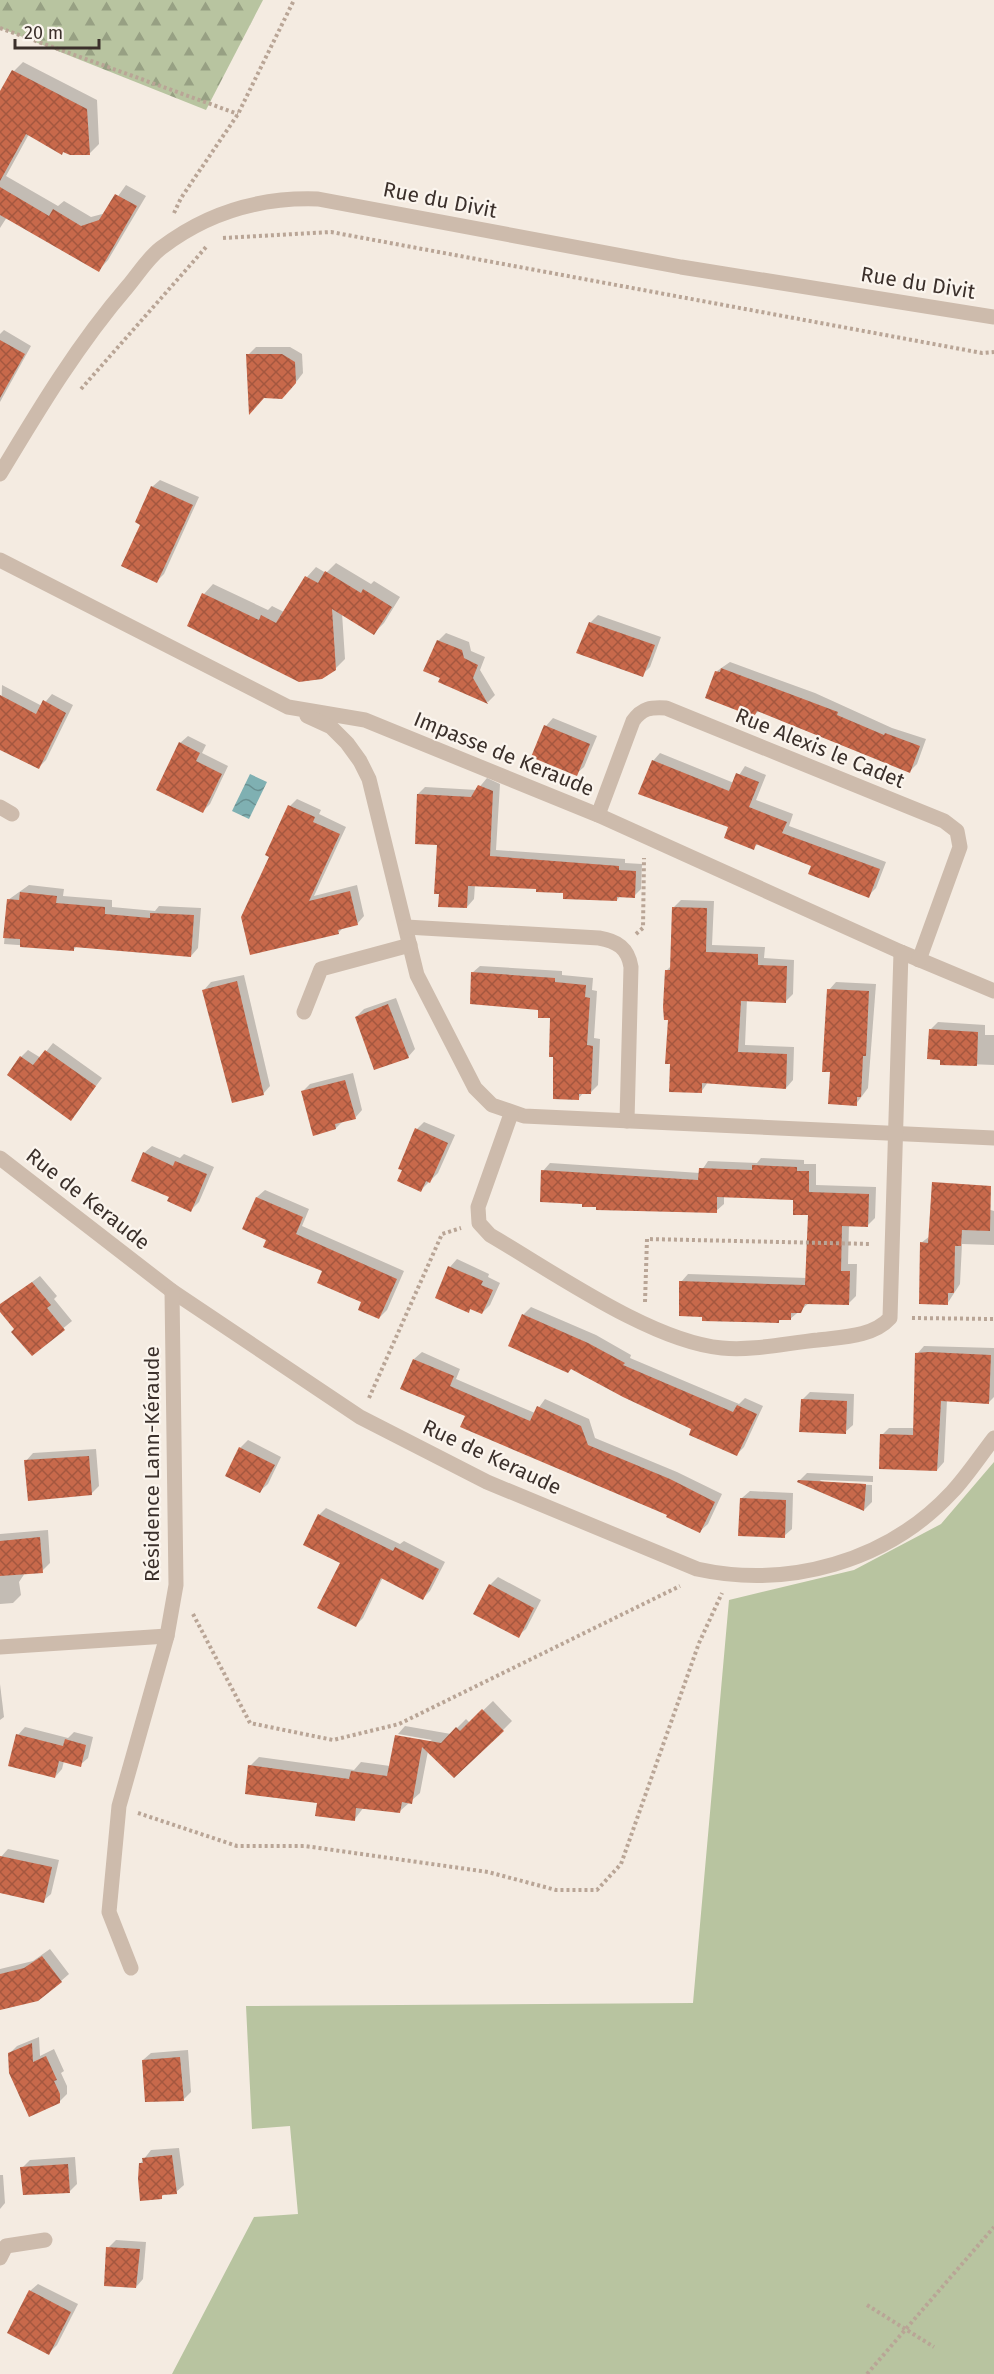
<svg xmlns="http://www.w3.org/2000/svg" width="994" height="2374" font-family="'Fira Sans',sans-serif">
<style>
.green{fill:#b8c4a0}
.forest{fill:url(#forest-firs)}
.water{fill:url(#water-waves)}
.shadow{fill:#0003}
.building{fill:url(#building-cross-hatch)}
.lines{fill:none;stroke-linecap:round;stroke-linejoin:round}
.path{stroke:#b9a596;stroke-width:4;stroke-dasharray:3 3;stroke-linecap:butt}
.street{stroke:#cdbbac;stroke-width:15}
.labels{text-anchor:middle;stroke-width:4.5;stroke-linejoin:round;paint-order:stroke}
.street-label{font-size:21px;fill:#3b302b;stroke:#fbf5ee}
</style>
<defs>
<pattern id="forest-firs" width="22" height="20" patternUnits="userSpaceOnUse" patternTransform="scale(1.5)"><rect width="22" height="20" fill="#b8c4a0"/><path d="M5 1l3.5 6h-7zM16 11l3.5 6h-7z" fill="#97a083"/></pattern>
<pattern id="water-waves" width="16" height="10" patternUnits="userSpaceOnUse" patternTransform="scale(1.5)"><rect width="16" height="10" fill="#7fb0b2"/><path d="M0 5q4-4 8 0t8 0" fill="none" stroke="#699091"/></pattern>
<pattern id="building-cross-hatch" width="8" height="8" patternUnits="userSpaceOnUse" patternTransform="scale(1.5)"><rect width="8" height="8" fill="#c8694b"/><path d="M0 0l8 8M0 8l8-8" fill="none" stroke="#a4573f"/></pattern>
</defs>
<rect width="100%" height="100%" fill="#f4ebe1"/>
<path class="green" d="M994 1462V2374H172L254 2217 298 2214 290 2126 252 2129 246 2006 693 2003 729 1600 854 1570 941 1524Z"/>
<path class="forest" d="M0 0H263L206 110 0 28Z"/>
<path class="water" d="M250 774 267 782 249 819 232 811Z"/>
<g class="shadow">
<path d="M23 62 97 100 99 144 89 154 64 151 29 134 6 176 58 206 64 201 91 217 106 213 126 185 146 196 108 260 99 270 7 217 0 228V94L14 71Z"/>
<path d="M4 330 31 346 0 402V334Z"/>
<path d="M256 347H290L302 354 303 373 290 390 248 355Z"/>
<path d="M160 480 199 497 164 574 157 581 152 487Z"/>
<path d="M336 563 371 584 374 581 400 597 384 623 374 633 342 613 345 659 335 669 189 625 204 594 213 584 268 610 272 606 284 612 307 577 316 567 326 573Z"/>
<path d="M598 615 661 637 650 667 642 675 578 652 591 622Z"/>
<path d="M446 633 469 642 471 651 485 657 480 670 495 695 488 702 440 682 438 641Z"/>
<path d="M730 662 815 693 892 728 926 739 917 764 909 772 759 711 754 715 717 671Z"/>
<path d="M2 685 42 706 52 694 73 705 46 760 39 767 0 748Z"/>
<path d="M553 718 597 736 584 767 576 774 533 756 546 726Z"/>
<path d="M188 736 206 745 202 753 228 766 210 804 203 811 180 743Z"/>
<path d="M660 753 734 783 745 766 766 775 756 800 793 814 789 826 886 862 876 888 868 896 813 865 758 844 753 848 653 761Z"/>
<path d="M487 778 500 784 496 850 625 859V863L642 864 641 889 634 896 621 895 617 900 537 887 475 885 474 899 467 907 418 794 425 787 477 790Z"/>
<path d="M297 799 321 810 319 814 346 827 314 896 357 885 364 916 357 924 344 927 339 932 251 954 271 857 290 806Z"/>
<path d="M29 885 64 889 63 896 112 900V907L155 911 159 906 201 908 198 948 191 956 77 946 74 949 4 944 8 900Z"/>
<path d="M681 900 714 901 712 945 765 947 764 958 794 960 793 994 786 1001 747 999 745 1045 794 1047 793 1080 786 1088 708 1082 701 1092 671 1063 666 971 672 965 674 907Z"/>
<path d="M480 966 562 971V975L593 978 592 990 597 991 594 1038 600 1039 598 1085 591 1092H584L578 1099 552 1017 472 973Z"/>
<path d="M244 975 270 1086 263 1094 204 990 211 982Z"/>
<path d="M836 982 876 984 868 1088 856 1104 831 1071 829 990Z"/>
<path d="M396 998 415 1049 408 1057 356 1017 364 1009Z"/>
<path d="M938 1022 985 1025V1035H994V1065L942 1063 930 1030Z"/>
<path d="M53 1043 102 1078 71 1119 21 1057 28 1050 41 1058Z"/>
<path d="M353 1073 362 1110 355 1118 343 1121 336 1128 303 1091 310 1084Z"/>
<path d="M424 1122 455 1135 438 1173 421 1190 417 1129Z"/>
<path d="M152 1146 180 1158 184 1154 214 1167 199 1202 191 1210 171 1196 144 1153Z"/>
<path d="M761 1158 804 1160V1164H816V1185L876 1187 875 1218 867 1226 849 1224 848 1264H857L856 1296 848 1304 809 1303 790 1319 782 1318 778 1322 703 1315 681 1282 688 1274 807 1278 809 1213 795 1198 724 1196V1204L716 1211 597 1206 543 1171 550 1163 700 1173 708 1161 757 1163Z"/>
<path d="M265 1190 309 1209 302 1226 404 1271 387 1310 379 1318 363 1301 324 1270 244 1228 257 1197Z"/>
<path d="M939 1195 994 1211V1245L962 1244 960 1284 947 1304 921 1243 930 1236Z"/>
<path d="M457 1259 489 1274 488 1277 500 1283 490 1305 482 1313 472 1308 468 1311 450 1267Z"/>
<path d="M40 1276 57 1296 54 1299 72 1321 32 1354 0 1306Z"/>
<path d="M531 1307 596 1335 631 1355 630 1358 739 1404 745 1398 763 1406 744 1447 737 1454 693 1428 572 1367 510 1345 524 1314Z"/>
<path d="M924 1346 994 1348V1397L989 1402 947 1400 944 1462 937 1470 882 1435 889 1428H914L917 1354Z"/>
<path d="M422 1352 460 1369 456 1379 535 1413 545 1399 589 1419 595 1438 677 1472 722 1494 708 1524 700 1531 467 1415 414 1359Z"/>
<path d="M810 1392 854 1394 853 1425 845 1432 802 1400Z"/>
<path d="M248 1440 281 1457 268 1484 260 1491 240 1448Z"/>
<path d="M96 1449 99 1486 91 1494 26 1461 33 1453Z"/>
<path d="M807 1473 873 1476V1482L820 1480 823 1483 872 1485V1502L864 1510 799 1481Z"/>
<path d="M750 1491 793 1493 792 1529 784 1536 742 1498Z"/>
<path d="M326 1508 400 1544 404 1541 445 1562 430 1591 423 1598 383 1577 363 1618 356 1625 342 1562 319 1515Z"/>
<path d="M48 1530 50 1563 42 1571 25 1573 19 1582 21 1595 13 1603 0 1604V1534Z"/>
<path d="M498 1577 541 1600 526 1629 518 1636 490 1585Z"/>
<path d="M0 1684 4 1717 0 1720Z"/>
<path d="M493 1701 512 1721 503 1730 428 1751 420 1793 400 1811 364 1807 354 1820 250 1766 259 1757 354 1770 361 1762 390 1766 432 1740 398 1734 405 1726 451 1734 466 1719 470 1723Z"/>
<path d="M25 1727 68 1738 74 1732 93 1737 88 1758 80 1765 64 1761 62 1769 55 1777 18 1735Z"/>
<path d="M8 1849 59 1860 51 1894 43 1901 0 1891V1858Z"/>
<path d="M50 1949 69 1974 61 1981 0 2008V1969L33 1961Z"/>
<path d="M39 2037 40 2056 54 2049 64 2071 61 2073 67 2086V2094L59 2102 9 2054 17 2046Z"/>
<path d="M188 2050 191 2092 183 2100 143 2060 151 2053Z"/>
<path d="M179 2148 184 2185 176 2192 166 2193 161 2197 140 2164 151 2150Z"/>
<path d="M75 2157 77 2184 70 2191 22 2168 30 2160Z"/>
<path d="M0 2175H3L5 2203 0 2209Z"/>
<path d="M116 2240 146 2242 143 2279 136 2287 108 2248Z"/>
<path d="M38 2284 78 2304 57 2345 49 2353 30 2291Z"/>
</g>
<g class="building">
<path d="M12 70 87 109 90 155H70L63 152 62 155 26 134 0 181V91Z"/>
<path d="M0 187 49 216 53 209 81 226 99 220 115 194 137 206 99 272 0 215Z"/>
<path d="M0 340 25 354 0 398Z"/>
<path d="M246 354H282L295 362 296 383 282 399 264 398 249 415Z"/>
<path d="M151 486 193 505 157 583 121 566 140 525 135 522Z"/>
<path d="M325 571 361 593 363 589 392 607 374 635 332 609 336 670 322 679 299 682 187 626 202 593 259 620 261 615 276 623 305 576 318 583Z"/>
<path d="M589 622 655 645 643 677 576 653Z"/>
<path d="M437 640 462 650 464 658 478 665 473 678 488 704 438 682 440 678 423 671Z"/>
<path d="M721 668 838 712 837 715 884 735 885 733 920 746 910 773 757 711 754 717 705 698 715 671 720 672Z"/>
<path d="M0 695 36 714 43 700 66 713 39 769 0 750Z"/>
<path d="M544 725 590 744 577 776 531 757Z"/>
<path d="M179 742 200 753 196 761 222 774 203 813 156 790Z"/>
<path d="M652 760 729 791 736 773 759 782 749 807 787 822 782 833 880 869 869 898 808 874 811 866 756 844 754 850 724 838 728 827 638 794Z"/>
<path d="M478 785 493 791 490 856 619 866V870L636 871 635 898 617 897V901L563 899V893L536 892V889L468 886 467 908 438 907 439 894H434L437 845 415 844 417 794 471 797Z"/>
<path d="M288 805 315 817 313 822 340 834 309 901 350 891 358 925 338 930 339 934 250 955 241 917 269 857 265 855Z"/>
<path d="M20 892 57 896 56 903 105 907V914L150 918V913L194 915 191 957 74 947V951L20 947V939L3 938 7 899 19 900Z"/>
<path d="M672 907 707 908 706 952 758 954V965L787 966 786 1003 741 1001 738 1052 787 1054 786 1089 702 1083V1093L669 1092 670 1064H665L668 1020H664L663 1007 665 970H670Z"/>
<path d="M471 972 555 978V982L586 985 585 997 590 998 587 1045 593 1046 591 1094H579V1100L553 1099V1057H549L550 1018H538V1010L470 1004Z"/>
<path d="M237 981 264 1095 232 1103 202 990Z"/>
<path d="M827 989 869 991 866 1056H863L861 1097H857V1106L828 1104 830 1072H822Z"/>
<path d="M388 1004 409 1058 374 1070 355 1017Z"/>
<path d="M929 1029 978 1032 977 1066 940 1065V1060L927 1059Z"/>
<path d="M45 1050 96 1086 71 1121 7 1075 20 1056 33 1065Z"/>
<path d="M345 1080 356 1119 335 1124 336 1129 313 1136 301 1091Z"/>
<path d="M415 1128 448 1143 430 1183 426 1181 421 1192 397 1181 402 1170 398 1169Z"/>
<path d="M143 1152 173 1166 175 1161 207 1174 191 1212 167 1201 169 1197 131 1181Z"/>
<path d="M752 1165 797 1167V1171H809V1192L869 1194 868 1227 842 1226 841 1271H850L849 1305 805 1304 801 1313H791V1320H779V1323L702 1321V1317L679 1316V1281L805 1285 808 1215H793V1200L717 1197V1213L596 1210V1207H582V1204L540 1202 541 1170 698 1180 699 1168 752 1170Z"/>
<path d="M932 1182 991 1186 990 1231 962 1230 961 1246H955L954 1293H948V1305L919 1304 920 1242 928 1243Z"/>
<path d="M256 1197 303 1217 296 1234 397 1279 379 1319 358 1310 361 1302 317 1283 322 1271 263 1247 266 1240 242 1229Z"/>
<path d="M448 1266 483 1281 481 1285 493 1290 482 1314 470 1309 469 1313 435 1298Z"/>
<path d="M32 1282 51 1305 47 1308 65 1330 32 1356 11 1332 14 1329 0 1312V1304Z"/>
<path d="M522 1314 588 1343 625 1363 623 1365 733 1412 737 1405 757 1414 737 1456 689 1435 691 1429 623 1397 571 1369 568 1373 508 1346Z"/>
<path d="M929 1352 991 1355 989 1404 941 1401 937 1471 879 1469 880 1434 913 1435 915 1353Z"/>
<path d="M413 1359 454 1376 450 1386 530 1421 537 1406 581 1426 588 1445 670 1479 715 1502 700 1533 666 1517 667 1515 460 1427 465 1416 400 1389Z"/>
<path d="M801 1399 847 1401 846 1434 799 1432Z"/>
<path d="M239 1447 275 1465 260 1493 225 1476Z"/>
<path d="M89 1456 92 1495 28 1501 24 1460Z"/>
<path d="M798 1480 866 1484 864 1511 797 1482Z"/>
<path d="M740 1498 786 1500 785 1538 738 1536Z"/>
<path d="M318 1514 393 1551 395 1547 439 1569 423 1600 381 1578 356 1627 317 1608 340 1563 303 1545Z"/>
<path d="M40 1537 43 1573 0 1576V1541Z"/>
<path d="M489 1584 534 1608 519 1638 473 1614Z"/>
<path d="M482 1709 504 1731 454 1778 422 1747 412 1804 402 1802 400 1813 356 1808 355 1821 315 1816 317 1803 245 1794 248 1765 349 1779 351 1771 387 1776 395 1735 441 1743 456 1727 460 1731Z"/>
<path d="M16 1734 63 1746 65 1739 86 1745 81 1767 59 1761 55 1778 8 1766Z"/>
<path d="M0 1856 52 1867 44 1903 0 1893Z"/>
<path d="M42 1956 62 1982 38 2001 0 2010V1974L24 1968Z"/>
<path d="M32 2043 33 2062 46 2056 57 2080 54 2081 60 2094V2103L29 2117 9 2073 8 2053Z"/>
<path d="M180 2057 184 2101 145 2102 142 2060Z"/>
<path d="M172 2155 177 2194 162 2195V2199L140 2201 138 2179 139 2163H143L142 2158Z"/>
<path d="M68 2164 70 2193 23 2195 20 2167Z"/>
<path d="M106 2247 140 2249 136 2288 104 2286Z"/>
<path d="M29 2290 71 2312 49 2355 7 2333Z"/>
</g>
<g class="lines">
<g class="path">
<path d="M0 28 238 114"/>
<path d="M174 213 181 198 238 114 294 0"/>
<path d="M223 238 331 232 982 353 994 352"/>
<path d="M81 389 207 246"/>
<path d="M636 934 643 928 644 858"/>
<path d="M645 1302 647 1239 871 1244"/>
<path d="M912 1318 994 1319"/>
<path d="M369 1398 442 1234 461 1228"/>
<path d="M193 1614 250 1723 333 1740 399 1724 680 1586"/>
<path d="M138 1813 237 1846H305L488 1872 556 1890H597L621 1864 699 1643 722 1593"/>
<path d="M867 2305 934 2347"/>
<path d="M867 2374 994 2227"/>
</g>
<g class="street">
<path d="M0 474C39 409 78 344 128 286 138 274 148 258 161 248 208 212 260 197 318 199L681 267 994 317"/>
<path d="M0 560 288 707 365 720 598 815 901 952 994 991"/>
<path d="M307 716 331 727 347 743 360 761 369 779 417 975 475 1088 492 1105 524 1116 994 1138"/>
<path d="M0 807 12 814"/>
<path d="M598 815 633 721C642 708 651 707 666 708L944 821 957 831 960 847 919 960"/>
<path d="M406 927 599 938C617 941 628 948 631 967L627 1121"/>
<path d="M304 1012 321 969 410 945"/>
<path d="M511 1114 478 1207 479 1223 490 1235C552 1271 652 1342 722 1348 753 1351 787 1343 818 1340 841 1337 873 1337 890 1318L901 952"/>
<path d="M0 1158 172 1291 360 1417 487 1482 697 1569C788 1589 887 1562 952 1492 967 1476 980 1456 994 1438"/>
<path d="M0 1647 167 1636"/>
<path d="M131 1968 109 1912 119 1806 167 1636 176 1585 172 1291"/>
<path d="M0 2258 6 2246 45 2240"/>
</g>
</g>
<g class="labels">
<g class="street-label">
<text transform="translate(440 200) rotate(11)" y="7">Rue du Divit</text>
<text transform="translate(918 283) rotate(9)" y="7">Rue du Divit</text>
<text transform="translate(820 748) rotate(22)" y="7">Rue Alexis le Cadet</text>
<text transform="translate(504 754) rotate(22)" y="7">Impasse de Keraude</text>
<text transform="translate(88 1199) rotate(38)" y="7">Rue de Keraude</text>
<text transform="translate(492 1457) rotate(25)" y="7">Rue de Keraude</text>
<text transform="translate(152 1464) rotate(-90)" y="7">Résidence Lann-Kéraude</text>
</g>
</g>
<path d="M15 39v9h84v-9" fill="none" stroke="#3b302b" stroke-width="3"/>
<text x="24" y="39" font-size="18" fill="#3b302b" stroke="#fbf5ee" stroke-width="4.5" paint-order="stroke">20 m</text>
</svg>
